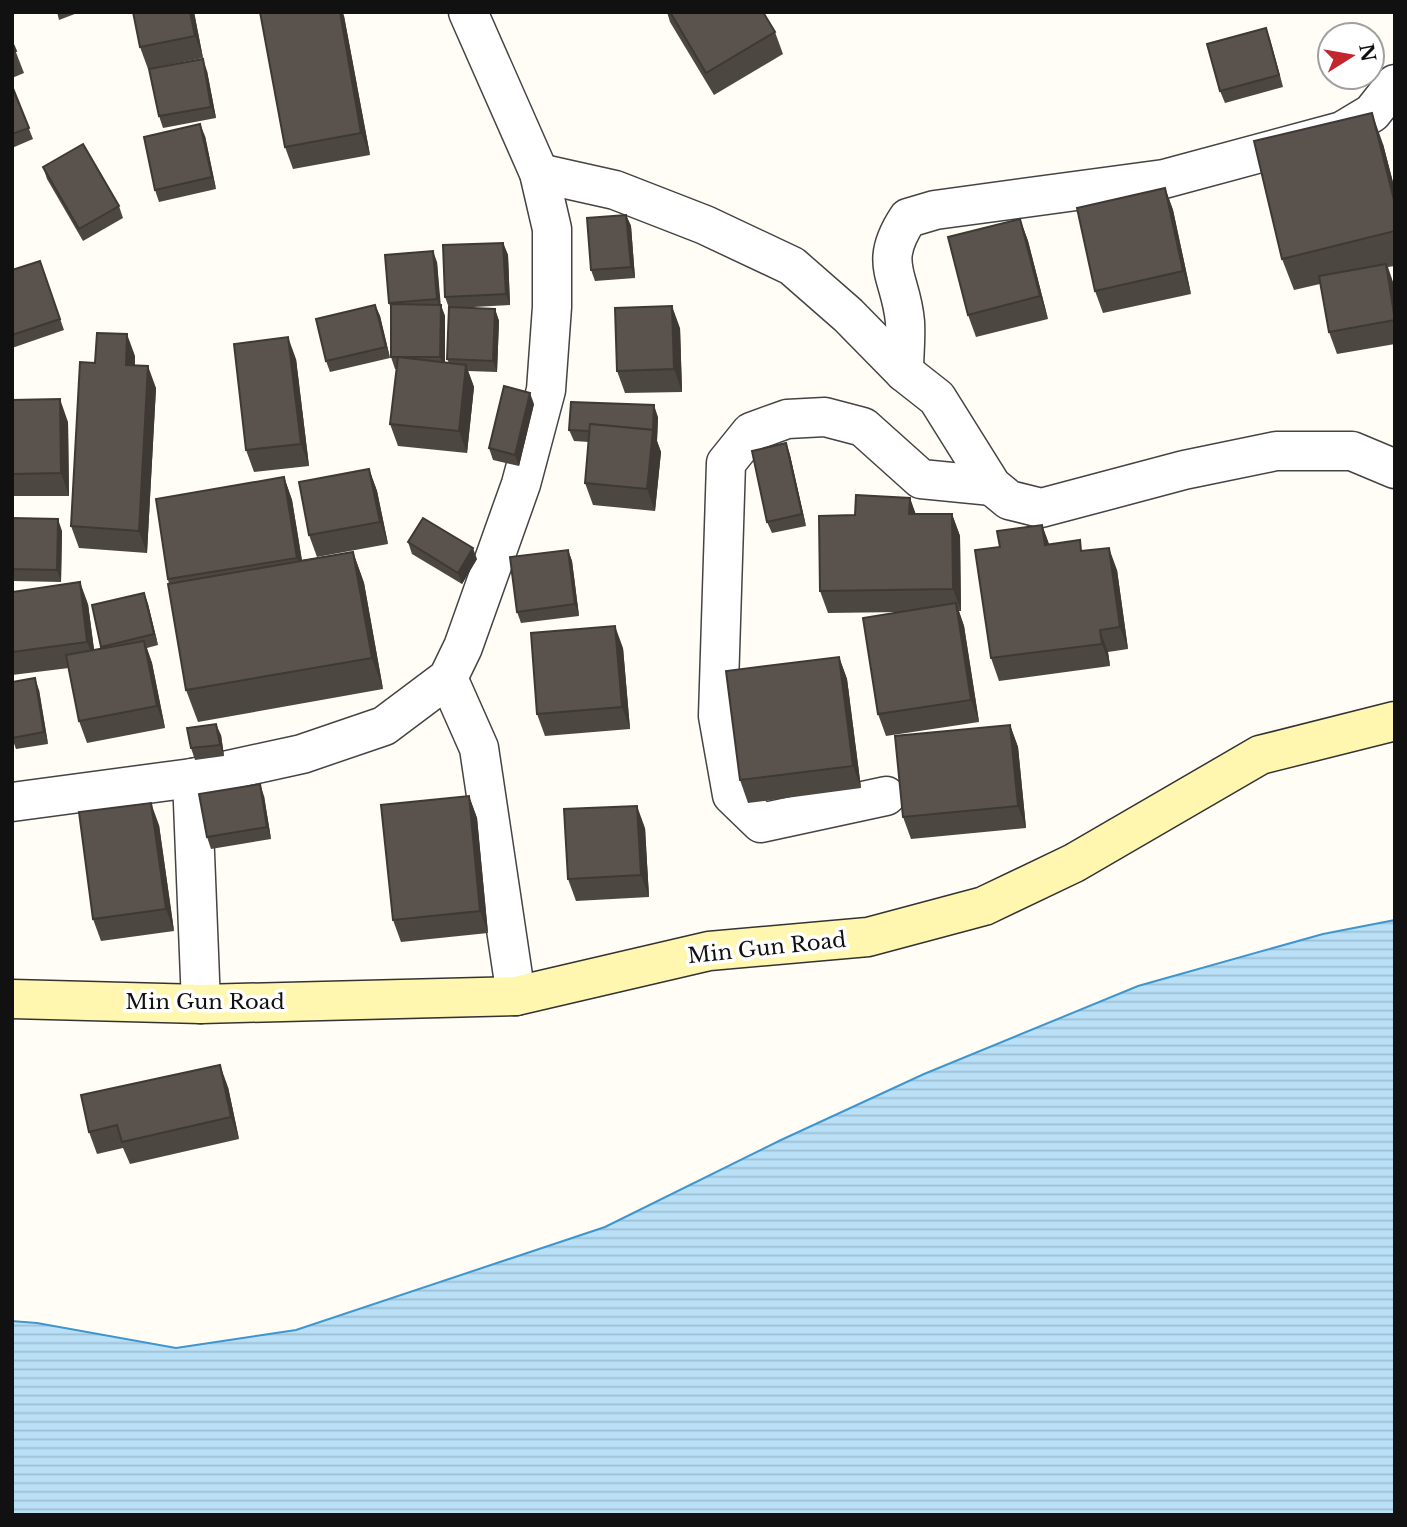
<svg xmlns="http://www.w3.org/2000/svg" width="1407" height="1527" font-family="'Libre Baskerville',serif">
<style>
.water{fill:url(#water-rules);stroke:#3f96cf;stroke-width:2}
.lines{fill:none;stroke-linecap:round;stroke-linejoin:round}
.street-casing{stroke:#444;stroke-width:41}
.secondary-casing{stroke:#333;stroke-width:41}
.street{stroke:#fff;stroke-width:38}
.secondary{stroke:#fff6b0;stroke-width:38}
.wall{fill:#4d4742}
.shaded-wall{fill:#3f3936}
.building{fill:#5a524d;stroke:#3f3936;stroke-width:2}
.labels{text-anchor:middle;stroke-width:7;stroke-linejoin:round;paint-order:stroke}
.street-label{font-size:21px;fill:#111;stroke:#fff}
</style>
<defs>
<pattern id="water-rules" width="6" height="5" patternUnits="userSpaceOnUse" patternTransform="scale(1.75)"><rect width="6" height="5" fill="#b9e0f7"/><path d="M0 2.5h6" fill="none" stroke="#9ebfd3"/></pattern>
</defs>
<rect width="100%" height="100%" fill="#fffdf5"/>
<path class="water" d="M1395 920V1515H12V1321L37 1323 176 1348 296 1330 605 1227 781 1140 924 1074 1138 986 1323 934Z"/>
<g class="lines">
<defs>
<g id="street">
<path d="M539 173 615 190 705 225 792 266 848 315 904 372 937 398 992 486 1009 500 1041 508 1184 470 1276 451H1352L1395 469"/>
<path d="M904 372C904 355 906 338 905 322 901 275 877 265 908 218L935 210 1164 179 1342 131 1372 113 1395 84"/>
<path d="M448 678 479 748 516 996"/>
<path d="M192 778 201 1004"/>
<path d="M886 796 761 823 732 795 718 716 726 463 751 432 787 419 825 417 863 427 921 479 992 486"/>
<path d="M12 802 192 778 302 754 384 726 448 678 463 647 521 484 546 390 552 307V229L539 173 468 12"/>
</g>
<path id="secondary" d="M12 999 201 1004 516 996 709 951 868 937 984 906 1074 863 1260 755 1395 721"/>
</defs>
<use href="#street" class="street-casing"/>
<use href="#secondary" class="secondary-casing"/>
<use href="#street" class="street"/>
<use href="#secondary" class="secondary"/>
</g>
<g class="wall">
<path d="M57 12H80L59 20Z"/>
<path d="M194 12 203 58 148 69 140 47Z"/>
<path d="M667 12H763L775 32 783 54 714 95 670 22Z"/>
<path d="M344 16 370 155 293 169 285 147Z"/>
<path d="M1266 28 1283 87 1225 103 1220 91Z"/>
<path d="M12 42 24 73 12 78Z"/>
<path d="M207 71 216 118 163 128 159 116Z"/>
<path d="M12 86 33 139 12 148Z"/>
<path d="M205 136 216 189 159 202 155 190Z"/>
<path d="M1383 144 1395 190V266L1388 267 1395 288V344L1337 354 1329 332 1320 284 1294 290 1282 259Z"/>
<path d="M43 167 119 206 123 218 83 241 47 179Z"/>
<path d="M1165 188 1173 210 1191 294 1103 313 1095 291Z"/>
<path d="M626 215 631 226 635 278 595 281 591 270Z"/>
<path d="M1020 219 1028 241 1048 319 976 337 968 315Z"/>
<path d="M503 243 508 255 510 305 456 308 495 309 499 321 497 372 468 371 474 387 467 453 398 446 390 424 397 369H395L391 357V309L389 303 437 262 440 305 445 316V362L449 363 447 359 449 308 445 297Z"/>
<path d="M40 261 64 330 12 348V270Z"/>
<path d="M375 305 380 316 390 358 330 372 326 361Z"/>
<path d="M680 328 682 392 625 393 617 371Z"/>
<path d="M135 356V366L156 388 147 553 79 548 71 526 95 363Z"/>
<path d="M296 359 309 466 254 472 246 450Z"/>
<path d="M12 400 68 422 69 496H12Z"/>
<path d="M534 404 519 466 493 460 489 448Z"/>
<path d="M658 417 657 441 661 452 655 511 593 505 585 483 589 442 574 441 569 430Z"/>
<path d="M786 443 790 455 806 526 772 533 767 522Z"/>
<path d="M369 469 377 491 388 544 317 557 309 535Z"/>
<path d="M284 477 292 500 302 560 353 552 364 583 383 689 198 722 186 690 168 579Z"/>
<path d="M910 498 915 514H952L960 536 961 611H959L964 626 979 722 886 736 878 714 901 612 828 613 820 591 855 515Z"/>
<path d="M12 518 62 531 61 582 13 581 12 578Z"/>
<path d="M1042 525 1049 544 1084 551 1117 570 1128 649 1108 652 1110 666 999 681 991 658 1000 547Z"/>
<path d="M408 542 477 559 462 584 412 554Z"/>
<path d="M568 550 572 561 579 616 521 623 517 612Z"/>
<path d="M12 592 88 604 94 650 101 648 92 605 144 593 148 604 158 645 147 648 152 663 165 728 87 743 79 721 69 668 12 675Z"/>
<path d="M623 648 630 729 545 736 537 714Z"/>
<path d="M839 657 847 679 861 788 748 803 740 780Z"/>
<path d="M39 690 48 744 16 749 12 738Z"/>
<path d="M1010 725 1018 747 1026 828 911 839 903 817Z"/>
<path d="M221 735 224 756 195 760 191 748Z"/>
<path d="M264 796 271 839 211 849 207 837Z"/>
<path d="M469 796 477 818 488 933 401 942 393 920Z"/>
<path d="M159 825 174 931 101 941 93 919Z"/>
<path d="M645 828 649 897 576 901 568 879Z"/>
<path d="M228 1087 239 1139 130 1164 123 1148 97 1154 89 1132Z"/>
</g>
<g class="shaded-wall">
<path d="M190 12H194L203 58 195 36Z"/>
<path d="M340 12H343L344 16 370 155 361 133Z"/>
<path d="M1266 28 1270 39 1283 87 1279 75Z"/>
<path d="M203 59 207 71 216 118 211 107Z"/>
<path d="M1372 113 1383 144 1395 190V204Z"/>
<path d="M200 124 205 136 216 189 212 177Z"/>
<path d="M1165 188 1173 210 1191 294 1183 271Z"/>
<path d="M626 215 631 226 635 278 631 267Z"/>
<path d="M1020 219 1028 241 1048 319 1040 296Z"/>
<path d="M503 243 508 255 510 305 506 294Z"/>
<path d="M433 251 437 262 441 307V305L445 316V369L440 357 441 310 437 299Z"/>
<path d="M1386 264 1395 288V316Z"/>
<path d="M375 305 380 316 390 358 386 347Z"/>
<path d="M672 306 680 328 682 392 674 369Z"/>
<path d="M495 309 499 321 497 372 493 361Z"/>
<path d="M127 334 135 356 134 387 126 365Z"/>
<path d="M288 337 296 359 309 466 301 444Z"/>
<path d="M466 365 474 387 467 453 459 431Z"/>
<path d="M148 366 156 388 147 553 139 531Z"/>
<path d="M530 393 534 404 519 466 515 455Z"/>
<path d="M60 399 68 422 69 496 61 473Z"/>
<path d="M654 405 658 417 657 441 661 452 655 511 647 489Z"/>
<path d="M786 443 790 455 806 526 802 514Z"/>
<path d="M369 469 377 491 388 544 380 522Z"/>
<path d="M284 477 292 500 305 580 297 558Z"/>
<path d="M910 498 918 520 909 514Z"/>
<path d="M952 514 960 536 961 611 953 589Z"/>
<path d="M58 519 62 531 61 582 57 570Z"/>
<path d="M1042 525 1050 547 1045 545Z"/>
<path d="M473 548 477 559 462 584 458 573Z"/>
<path d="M1109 548 1117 570 1128 649 1120 627Z"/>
<path d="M568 550 572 561 579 616 575 604Z"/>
<path d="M353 552 364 583 383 689 372 658Z"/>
<path d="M80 582 88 604 96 664 87 642Z"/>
<path d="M144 593 148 604 158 645 154 634Z"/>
<path d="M956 603 964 626 979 722 971 700Z"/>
<path d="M615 626 623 648 630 729 622 707Z"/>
<path d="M1100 630 1108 652 1110 666 1102 644Z"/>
<path d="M144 641 152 663 165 728 157 706Z"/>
<path d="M839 657 847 679 861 788 853 766Z"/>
<path d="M35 678 39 690 48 744 44 732Z"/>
<path d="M216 724 221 735 224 756 220 745Z"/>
<path d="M1010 725 1018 747 1026 828 1018 806Z"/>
<path d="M260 784 264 796 271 839 267 827Z"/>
<path d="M469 796 477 818 488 933 480 911Z"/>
<path d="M151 803 159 825 174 931 166 909Z"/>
<path d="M637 806 645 828 649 897 641 875Z"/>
<path d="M220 1065 228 1087 239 1139 231 1117Z"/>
</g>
<g class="building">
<path d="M133 12H190L195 36 140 47Z"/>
<path d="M260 12H340L361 133 285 147Z"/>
<path d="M670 12H763L775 32 706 73Z"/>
<path d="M1266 28 1279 75 1220 91 1207 44Z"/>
<path d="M12 42 16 51 12 53Z"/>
<path d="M203 59 211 107 159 116 149 69Z"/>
<path d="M12 86 29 128 12 134Z"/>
<path d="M1372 113 1395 204V231L1282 259 1254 141Z"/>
<path d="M200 124 212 177 155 190 144 137Z"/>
<path d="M83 144 119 206 79 229 43 167Z"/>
<path d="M1165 188 1183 271 1095 291 1077 208Z"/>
<path d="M626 215 631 267 591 270 587 218Z"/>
<path d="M1020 219 1040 296 968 315 948 237Z"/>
<path d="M503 243 506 294 445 297 443 245Z"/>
<path d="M433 251 437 299 389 303 385 255Z"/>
<path d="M40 261 60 319 12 335V270Z"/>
<path d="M1386 264 1395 320 1329 332 1319 276Z"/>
<path d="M391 304 441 305 440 357H391Z"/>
<path d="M375 305 386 347 326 361 316 319Z"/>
<path d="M672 306 674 369 617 371 615 308Z"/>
<path d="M449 307 495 309 493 361 447 359Z"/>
<path d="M97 333 127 334 126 365 148 366 139 531 71 526 80 362 95 363Z"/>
<path d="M288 337 301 444 246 450 234 344Z"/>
<path d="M398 357 466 365 459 431 390 424Z"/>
<path d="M504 386 530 393 515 455 489 448Z"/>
<path d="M60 399 61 473 12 474V400Z"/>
<path d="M571 402 654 405 653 430 590 424V431L569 430Z"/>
<path d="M590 424 653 430 647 489 585 483Z"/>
<path d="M786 443 802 514 767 522 752 451Z"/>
<path d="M369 469 380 522 309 535 299 482Z"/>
<path d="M284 477 297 558 168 579 156 499Z"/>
<path d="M856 495 910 498 909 514H952L953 589 820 591 819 516 855 515Z"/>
<path d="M12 518 58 519 57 570 12 569Z"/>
<path d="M423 518 473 548 458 573 408 542Z"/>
<path d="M1042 525 1045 545 1080 540 1081 551 1109 548 1120 627 1100 630 1102 644 991 658 975 550 1000 547 997 531Z"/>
<path d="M568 550 575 604 517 612 510 557Z"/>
<path d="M353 552 372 658 186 690 168 584Z"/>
<path d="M80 582 87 642 12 652V592Z"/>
<path d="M144 593 154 634 101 647 92 605Z"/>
<path d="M956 603 971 700 878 714 863 618Z"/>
<path d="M615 626 622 707 537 714 531 633Z"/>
<path d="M144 641 157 706 79 721 66 655Z"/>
<path d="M839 657 853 766 740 780 726 671Z"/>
<path d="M35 678 44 732 12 738V682Z"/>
<path d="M216 724 220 745 191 748 187 728Z"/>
<path d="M1010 725 1018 806 903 817 895 736Z"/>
<path d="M260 784 267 827 207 837 199 794Z"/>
<path d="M469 796 480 911 393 920 381 805Z"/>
<path d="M151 803 166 909 93 919 79 812Z"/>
<path d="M637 806 641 875 568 879 564 809Z"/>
<path d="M220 1065 231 1117 122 1142 117 1125 89 1132 81 1095Z"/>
</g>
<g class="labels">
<g class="street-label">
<text transform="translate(767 948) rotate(-6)" y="7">Min Gun Road</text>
<text x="205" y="1009">Min Gun Road</text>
</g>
</g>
<rect width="1407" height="1527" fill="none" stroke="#111111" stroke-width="28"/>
<g transform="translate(1351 56) rotate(79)"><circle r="33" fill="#ffffff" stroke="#a0a0a0" stroke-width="2"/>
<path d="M0-5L12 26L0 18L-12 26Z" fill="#c4262e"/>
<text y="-10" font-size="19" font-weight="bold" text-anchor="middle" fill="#111111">N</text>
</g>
</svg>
